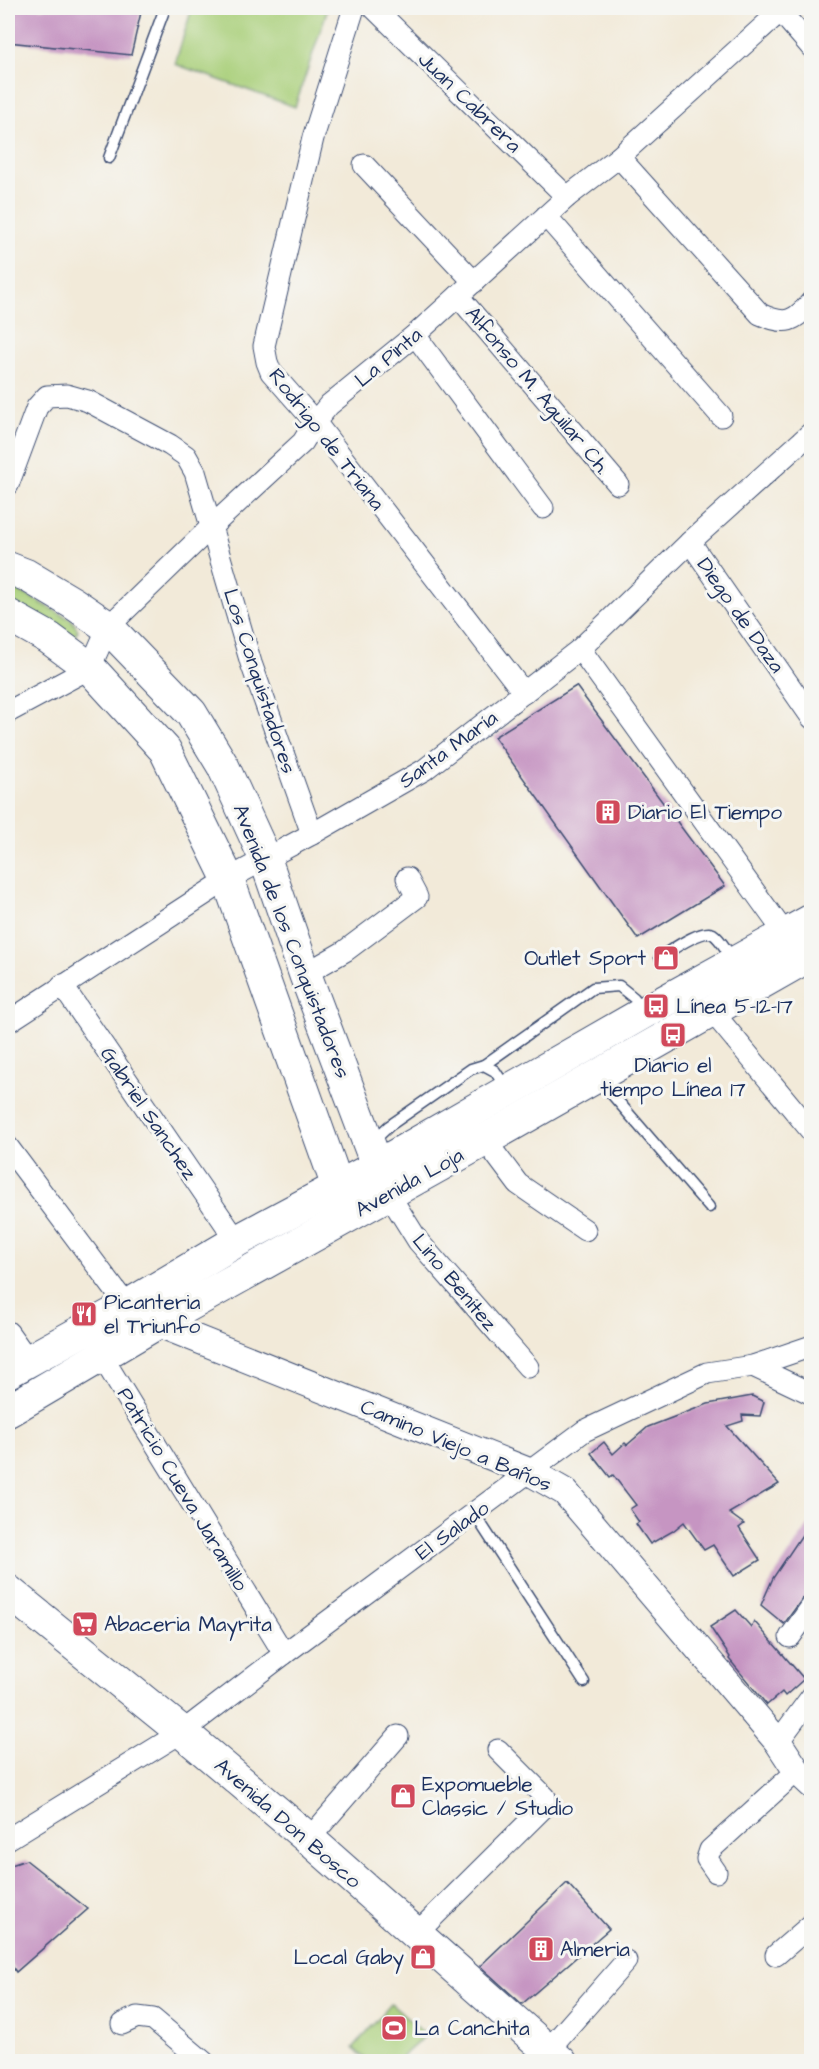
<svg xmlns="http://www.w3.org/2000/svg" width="819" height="2069" font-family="'Architects Daughter',sans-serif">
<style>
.green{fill:#a9cf79;stroke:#627f6c;stroke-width:1.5}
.building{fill:#c695c2}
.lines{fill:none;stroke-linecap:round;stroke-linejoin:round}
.service-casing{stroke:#3b4b70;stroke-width:13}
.minor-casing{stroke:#3b4b70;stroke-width:23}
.tertiary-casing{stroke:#3b4b70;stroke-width:29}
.secondary-casing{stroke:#3b4b70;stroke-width:34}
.service{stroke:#fff;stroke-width:10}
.minor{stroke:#fff;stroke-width:21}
.tertiary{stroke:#fff;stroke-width:27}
.secondary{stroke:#fff;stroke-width:32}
.labels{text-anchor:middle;stroke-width:6;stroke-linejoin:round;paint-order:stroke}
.street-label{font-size:21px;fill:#1b2f5e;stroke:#f6f6f2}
.poi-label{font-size:21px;fill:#1b2f5e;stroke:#f6f6f2;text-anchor:start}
</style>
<rect width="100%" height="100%" fill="#f6f6f2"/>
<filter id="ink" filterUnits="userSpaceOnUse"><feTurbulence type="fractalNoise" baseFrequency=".0167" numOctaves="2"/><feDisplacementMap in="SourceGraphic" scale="12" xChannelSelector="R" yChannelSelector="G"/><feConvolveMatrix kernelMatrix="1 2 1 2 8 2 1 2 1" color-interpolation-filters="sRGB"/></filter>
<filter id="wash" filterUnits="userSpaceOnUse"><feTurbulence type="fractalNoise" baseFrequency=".008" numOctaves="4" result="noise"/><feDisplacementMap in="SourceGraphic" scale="24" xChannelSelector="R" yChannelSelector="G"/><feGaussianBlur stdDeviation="1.35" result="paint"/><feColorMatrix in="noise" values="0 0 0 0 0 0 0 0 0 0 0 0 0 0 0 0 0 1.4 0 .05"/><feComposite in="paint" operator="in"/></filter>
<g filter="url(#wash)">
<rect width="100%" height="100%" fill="#f2ead9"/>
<g class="green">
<path d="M192 8H328L295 107 175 64Z"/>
<path d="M8 585 72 620 78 630 74 638 8 601Z"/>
<path d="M391 2004 426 2035 397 2061H368L353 2048Z"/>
</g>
<g id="blocks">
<g class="building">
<path d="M8 8H142L131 55 8 42Z"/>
<path d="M576 686 725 886 638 939 494 737Z"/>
<path d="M752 1396 764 1402 760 1416 742 1415 743 1421 727 1426 779 1484 729 1513 744 1524 739 1528 760 1560 734 1576 713 1545 704 1550 684 1522 673 1531 650 1544 636 1524 639 1522 630 1509 636 1505 613 1475 610 1477 591 1453 604 1442 613 1454 625 1443 627 1445 648 1427 708 1404Z"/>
<path d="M812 1520V1594L802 1599 784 1624 761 1605 773 1578Z"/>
<path d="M736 1610 751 1627 754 1621 804 1679 785 1696 782 1692 767 1705 729 1659 730 1657 710 1627Z"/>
<path d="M26 1860 88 1909 16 1972 8 1960V1866Z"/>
<path d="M567 1883 609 1929 522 2004 480 1966Z"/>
</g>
</g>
</g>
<g filter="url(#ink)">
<use href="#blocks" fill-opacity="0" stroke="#3b4b70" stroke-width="1.5"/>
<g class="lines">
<defs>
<g id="service">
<path d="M109 158 165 8"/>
<path d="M660 957C670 951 702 928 713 934 721 939 728 954 735 961"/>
<path d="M484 1065 593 988 619 986 634 998 644 1011"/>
<path d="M598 1078 709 1207"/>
<path d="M371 1143 389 1126 471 1069 484 1065 495 1071 506 1088"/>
<path d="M474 1513 584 1682"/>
</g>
<g id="minor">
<path d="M354 8 313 138 264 346 267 362 271 372 315 422 524 693"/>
<path d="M374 8 567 197"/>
<path d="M780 11 812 48"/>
<path d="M619 157 760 314C786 326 794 322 812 301"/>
<path d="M364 165 474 282"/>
<path d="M546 216 721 416"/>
<path d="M458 296 618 484"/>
<path d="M415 335 543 508"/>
<path d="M8 485 37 407 47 396 67 395 88 401 170 445 186 456 195 472 251 663 312 834"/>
<path d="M690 542 812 718"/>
<path d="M580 649 793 945"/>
<path d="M8 712 90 668 108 627 211 527 303 442 315 422 329 405 415 335 567 197 619 157 784 8"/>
<path d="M305 974 345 951 417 897 407 878"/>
<path d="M62 985 237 1241"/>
<path d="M711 1010 812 1132"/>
<path d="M8 1022 228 879 312 834 424 770 580 649 690 542 812 432"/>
<path d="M485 1140 518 1184 585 1230"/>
<path d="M8 1147 127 1306"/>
<path d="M388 1193 418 1241 528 1367"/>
<path d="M8 1332 28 1360"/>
<path d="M101 1355 284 1654"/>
<path d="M753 1366 812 1394"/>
<path d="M790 1637 812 1606"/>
<path d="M778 1742 812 1696"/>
<path d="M8 1839 182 1732 284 1654 584 1431 707 1373 753 1366 812 1346"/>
<path d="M309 1839 398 1736"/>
<path d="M716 1872 707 1859 710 1850 797 1771"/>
<path d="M415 1935 543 1808 545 1797 498 1750"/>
<path d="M776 1955 812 1924"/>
<path d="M122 2024 137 2017 153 2019 204 2062"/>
<path d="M535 2062 548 2050 626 1961"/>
</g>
<path id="tertiary" d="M142 1315 157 1323 530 1472 565 1492 778 1742 797 1771 812 1785"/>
<g id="secondary">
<path d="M8 568 26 575 73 603 108 627 191 713 223 766 265 858 305 974 384 1184"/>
<path d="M8 615 49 638 90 668 165 750 228 879 345 1207"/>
<path d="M8 1372 127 1306 237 1241 377 1166 645 1012 812 920"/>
<path d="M8 1411 157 1323 485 1140 812 954"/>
<path d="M8 1591 182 1732 309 1839 561 2062"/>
</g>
</defs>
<use href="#service" class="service-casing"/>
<use href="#minor" class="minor-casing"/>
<use href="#tertiary" class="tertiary-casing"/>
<use href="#secondary" class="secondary-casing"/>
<use href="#service" class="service"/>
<use href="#minor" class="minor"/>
<use href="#tertiary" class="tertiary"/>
<use href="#secondary" class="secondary"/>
</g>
</g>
<defs>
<symbol id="building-square" viewBox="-11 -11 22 22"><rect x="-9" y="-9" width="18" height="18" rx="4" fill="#d1495b" stroke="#f6f6f2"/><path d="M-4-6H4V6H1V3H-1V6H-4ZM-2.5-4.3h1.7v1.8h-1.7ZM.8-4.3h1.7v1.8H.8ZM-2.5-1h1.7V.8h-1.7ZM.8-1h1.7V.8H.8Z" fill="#fff"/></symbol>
<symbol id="shop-square" viewBox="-11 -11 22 22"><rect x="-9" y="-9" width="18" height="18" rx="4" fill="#d1495b" stroke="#f6f6f2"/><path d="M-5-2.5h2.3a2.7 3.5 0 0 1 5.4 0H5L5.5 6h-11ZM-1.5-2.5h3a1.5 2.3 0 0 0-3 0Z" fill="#fff"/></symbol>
<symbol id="bus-square" viewBox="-11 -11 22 22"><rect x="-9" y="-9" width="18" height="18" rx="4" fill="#d1495b" stroke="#f6f6f2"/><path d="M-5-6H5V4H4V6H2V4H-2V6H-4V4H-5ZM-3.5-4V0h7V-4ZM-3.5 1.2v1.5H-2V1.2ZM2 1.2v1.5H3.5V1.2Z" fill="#fff"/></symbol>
<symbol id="restaurant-square" viewBox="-11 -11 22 22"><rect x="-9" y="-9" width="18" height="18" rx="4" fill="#d1495b" stroke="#f6f6f2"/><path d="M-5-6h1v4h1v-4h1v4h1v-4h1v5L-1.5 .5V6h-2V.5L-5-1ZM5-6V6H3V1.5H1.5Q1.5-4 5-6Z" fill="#fff"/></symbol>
<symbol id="supermarket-square" viewBox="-11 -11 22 22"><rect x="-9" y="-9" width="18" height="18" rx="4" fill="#d1495b" stroke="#f6f6f2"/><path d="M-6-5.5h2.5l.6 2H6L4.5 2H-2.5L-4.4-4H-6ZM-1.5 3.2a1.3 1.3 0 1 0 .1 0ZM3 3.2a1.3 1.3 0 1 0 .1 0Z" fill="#fff"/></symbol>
<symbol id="stadium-square" viewBox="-11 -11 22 22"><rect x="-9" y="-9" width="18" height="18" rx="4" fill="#d1495b" stroke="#f6f6f2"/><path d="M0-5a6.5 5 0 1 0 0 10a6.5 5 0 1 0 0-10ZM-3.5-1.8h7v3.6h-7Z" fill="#fff"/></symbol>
</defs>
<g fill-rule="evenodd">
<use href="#building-square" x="593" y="797" width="30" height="30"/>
<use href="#shop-square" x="651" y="943" width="30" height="30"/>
<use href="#bus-square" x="641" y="991" width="30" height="30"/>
<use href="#bus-square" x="658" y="1020" width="30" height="30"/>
<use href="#restaurant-square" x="69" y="1299" width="30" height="30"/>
<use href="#supermarket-square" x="70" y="1609" width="30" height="30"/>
<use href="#shop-square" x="388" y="1781" width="30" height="30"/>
<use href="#building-square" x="526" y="1934" width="30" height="30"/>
<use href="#shop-square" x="408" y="1942" width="30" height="30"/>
<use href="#stadium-square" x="379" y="2013" width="30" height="30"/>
</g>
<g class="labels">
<g class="street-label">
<text transform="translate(470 102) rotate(44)" y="7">Juan Cabrera</text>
<text transform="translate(388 357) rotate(-40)" y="7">La Pinta</text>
<text transform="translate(538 390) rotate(50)" y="7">Alfonso M. Aguilar Ch.</text>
<text transform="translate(327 439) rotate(52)" y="7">Rodrigo de Triana</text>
<text transform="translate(741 615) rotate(55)" y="7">Diego de Daza</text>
<text transform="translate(260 681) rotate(72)" y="7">Los Conquistadores</text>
<text transform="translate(448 749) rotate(-36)" y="7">Santa María</text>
<text transform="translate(292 941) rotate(69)" y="7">Avenida de los Conquistadores</text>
<text transform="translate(149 1113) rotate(56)" y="7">Gabriel Sanchez</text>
<text transform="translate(409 1182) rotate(-29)" y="7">Avenida Loja</text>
<text transform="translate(455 1282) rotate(50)" y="7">Lino Benítez</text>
<text transform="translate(456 1445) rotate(23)" y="7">Camino Viejo a Baños</text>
<text transform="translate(183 1489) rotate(59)" y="7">Patricio Cueva Jaramillo</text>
<text transform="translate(452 1530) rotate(-36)" y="7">El Salado</text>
<text transform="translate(288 1823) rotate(41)" y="7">Avenida Don Bosco</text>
</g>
<g class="poi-label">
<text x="628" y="819">Diario El Tiempo</text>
<text x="646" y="965" text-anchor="end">Outlet Sport</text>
<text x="676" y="1013">Línea 5-12-17</text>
<text x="673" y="1072" text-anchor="middle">Diario el<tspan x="673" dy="24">tiempo Línea 17</tspan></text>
<text x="104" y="1309">Picanteria<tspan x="104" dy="24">el Triunfo</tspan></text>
<text x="104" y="1631">Abaceria Mayrita</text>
<text x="422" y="1791">Expomueble<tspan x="422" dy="24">Classic / Studio</tspan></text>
<text x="560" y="1956">Almeria</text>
<text x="404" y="1964" text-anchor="end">Local Gaby</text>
<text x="414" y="2035">La Canchita</text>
</g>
</g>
<rect width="819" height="2069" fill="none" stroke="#f6f6f2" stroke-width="30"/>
</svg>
